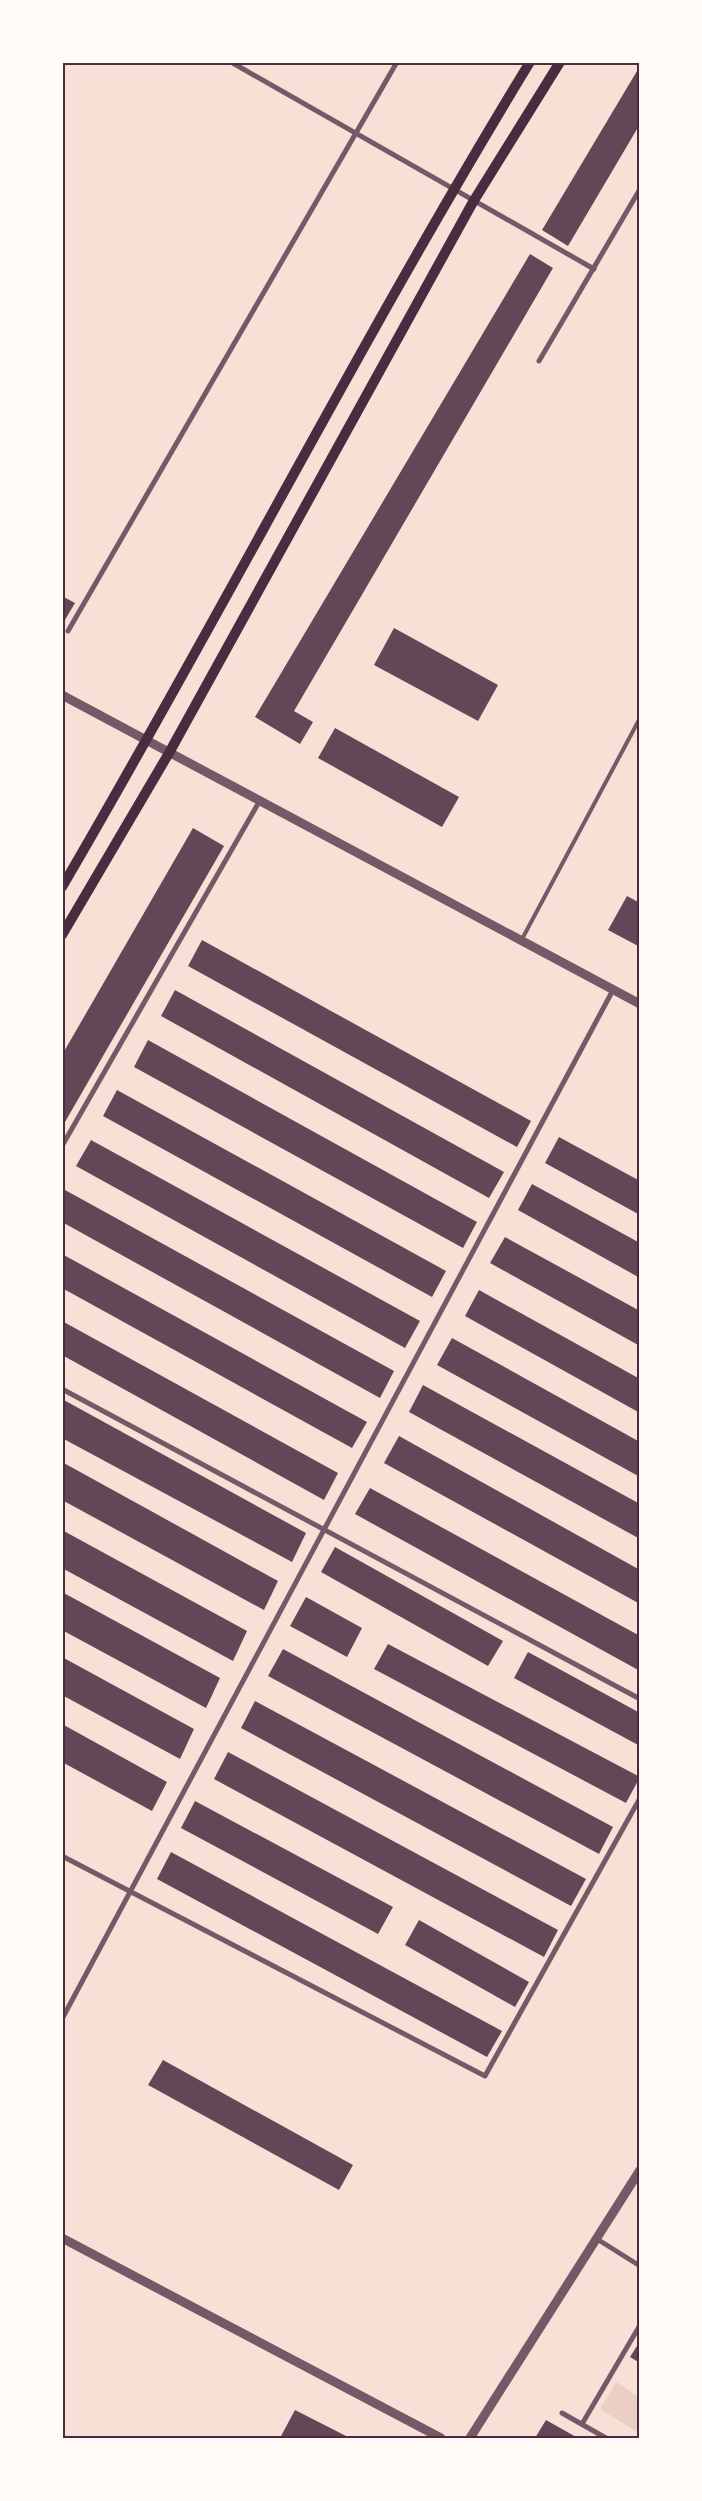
<svg xmlns="http://www.w3.org/2000/svg" width="702" height="2501" font-family="'Titillium Web',sans-serif">
<style>
.green{fill:#ebcfc5}
.building{fill:#644757}
.lines{fill:none;stroke-linecap:round;stroke-linejoin:round}
.service{stroke:#755966;stroke-width:4}
.minor{stroke:#755966;stroke-width:5}
.tertiary{stroke:#755966;stroke-width:9}
.secondary{stroke:#4a2c40;stroke-width:10}
.neatline{fill:none;stroke:#4a2c40;stroke-width:2}
</style>
<rect width="100%" height="100%" fill="#f7e1d7"/>
<path class="green" d="M616 2382 639 2397V2433L600 2409Z"/>
<g class="building">
<path d="M640 66V124L568 246 542 230Z"/>
<path d="M530 254 553 268 294 711 313 722 300 744 255 717Z"/>
<path d="M62 596 75 603 62 625Z"/>
<path d="M394 628 498 685 478 721 374 665Z"/>
<path d="M335 728 459 797 442 827 318 758Z"/>
<path d="M193 828 224 846 65 1122 62 1121V1055Z"/>
<path d="M627 896 640 903V947L608 930Z"/>
<path d="M202 940 531 1121 517 1147 188 966Z"/>
<path d="M175 990 504 1172 489 1198 161 1016Z"/>
<path d="M148 1040 477 1222 463 1248 134 1067Z"/>
<path d="M117 1090 446 1271 432 1297 103 1116Z"/>
<path d="M559 1137 640 1181V1215L545 1163Z"/>
<path d="M91 1140 420 1321 405 1348 76 1166Z"/>
<path d="M532 1184 640 1243V1278L518 1210Z"/>
<path d="M65 1190 394 1371 380 1398 62 1222V1195Z"/>
<path d="M505 1237 640 1311V1346L490 1263Z"/>
<path d="M62 1254 367 1422 352 1448 62 1288Z"/>
<path d="M479 1290 640 1379V1413L465 1316Z"/>
<path d="M62 1321 338 1473 324 1500 62 1355Z"/>
<path d="M452 1338 640 1442V1477L437 1365Z"/>
<path d="M423 1385 640 1504V1539L409 1412Z"/>
<path d="M62 1399 306 1533 292 1562 62 1438Z"/>
<path d="M399 1436 640 1570V1604L384 1463Z"/>
<path d="M62 1462 278 1581 264 1610 62 1500Z"/>
<path d="M370 1488 640 1636V1671L355 1514Z"/>
<path d="M62 1530 247 1631 233 1661 62 1568Z"/>
<path d="M335 1547 503 1641 488 1666 321 1572Z"/>
<path d="M62 1592 220 1678 206 1708 62 1630Z"/>
<path d="M306 1597 362 1628 347 1657 290 1626Z"/>
<path d="M388 1644 640 1777 626 1803 374 1669Z"/>
<path d="M283 1649 613 1827 599 1854 268 1676Z"/>
<path d="M528 1652 640 1713V1746L514 1678Z"/>
<path d="M62 1657 194 1729 180 1759 62 1695Z"/>
<path d="M255 1701 586 1879 571 1906 241 1728Z"/>
<path d="M62 1724 167 1782 152 1811 62 1762Z"/>
<path d="M228 1752 558 1930 544 1957 214 1779Z"/>
<path d="M195 1801 393 1907 378 1934 181 1828Z"/>
<path d="M171 1852 502 2031 487 2057 157 1879Z"/>
<path d="M419 1920 529 1982 515 2007 405 1945Z"/>
<path d="M163 2060 353 2165 339 2190 148 2085Z"/>
<path d="M640 2341V2363L630 2357Z"/>
<path d="M295 2410 350 2438H280Z"/>
<path d="M546 2420 578 2438H535Z"/>
</g>
<g class="lines">
<path class="service" d="M521 941 640 718"/>
<g class="minor">
<path d="M231 62 594 269"/>
<path d="M539 361 640 189"/>
<path d="M68 631 397 62"/>
<path d="M62 1146 259 802"/>
<path d="M62 1389 640 1699"/>
<path d="M62 1856 485 2076 640 1798"/>
<path d="M62 2019 613 990"/>
<path d="M597 2239 640 2266"/>
<path d="M562 2413 606 2438"/>
<path d="M582 2424 640 2325"/>
</g>
<g class="tertiary">
<path d="M62 695 640 1004"/>
<path d="M62 2238 441 2438"/>
<path d="M470 2438 640 2170"/>
</g>
<g class="secondary">
<path d="M62 887C222 614 365 332 530 62"/>
<path d="M62 935 169 753 473 202 560 62"/>
</g>
</g>
<rect width="702" height="2501" fill="none" stroke="#fffaf5" stroke-width="128"/>
<rect x="64" y="64" width="574" height="2373" class="neatline"/>
</svg>
